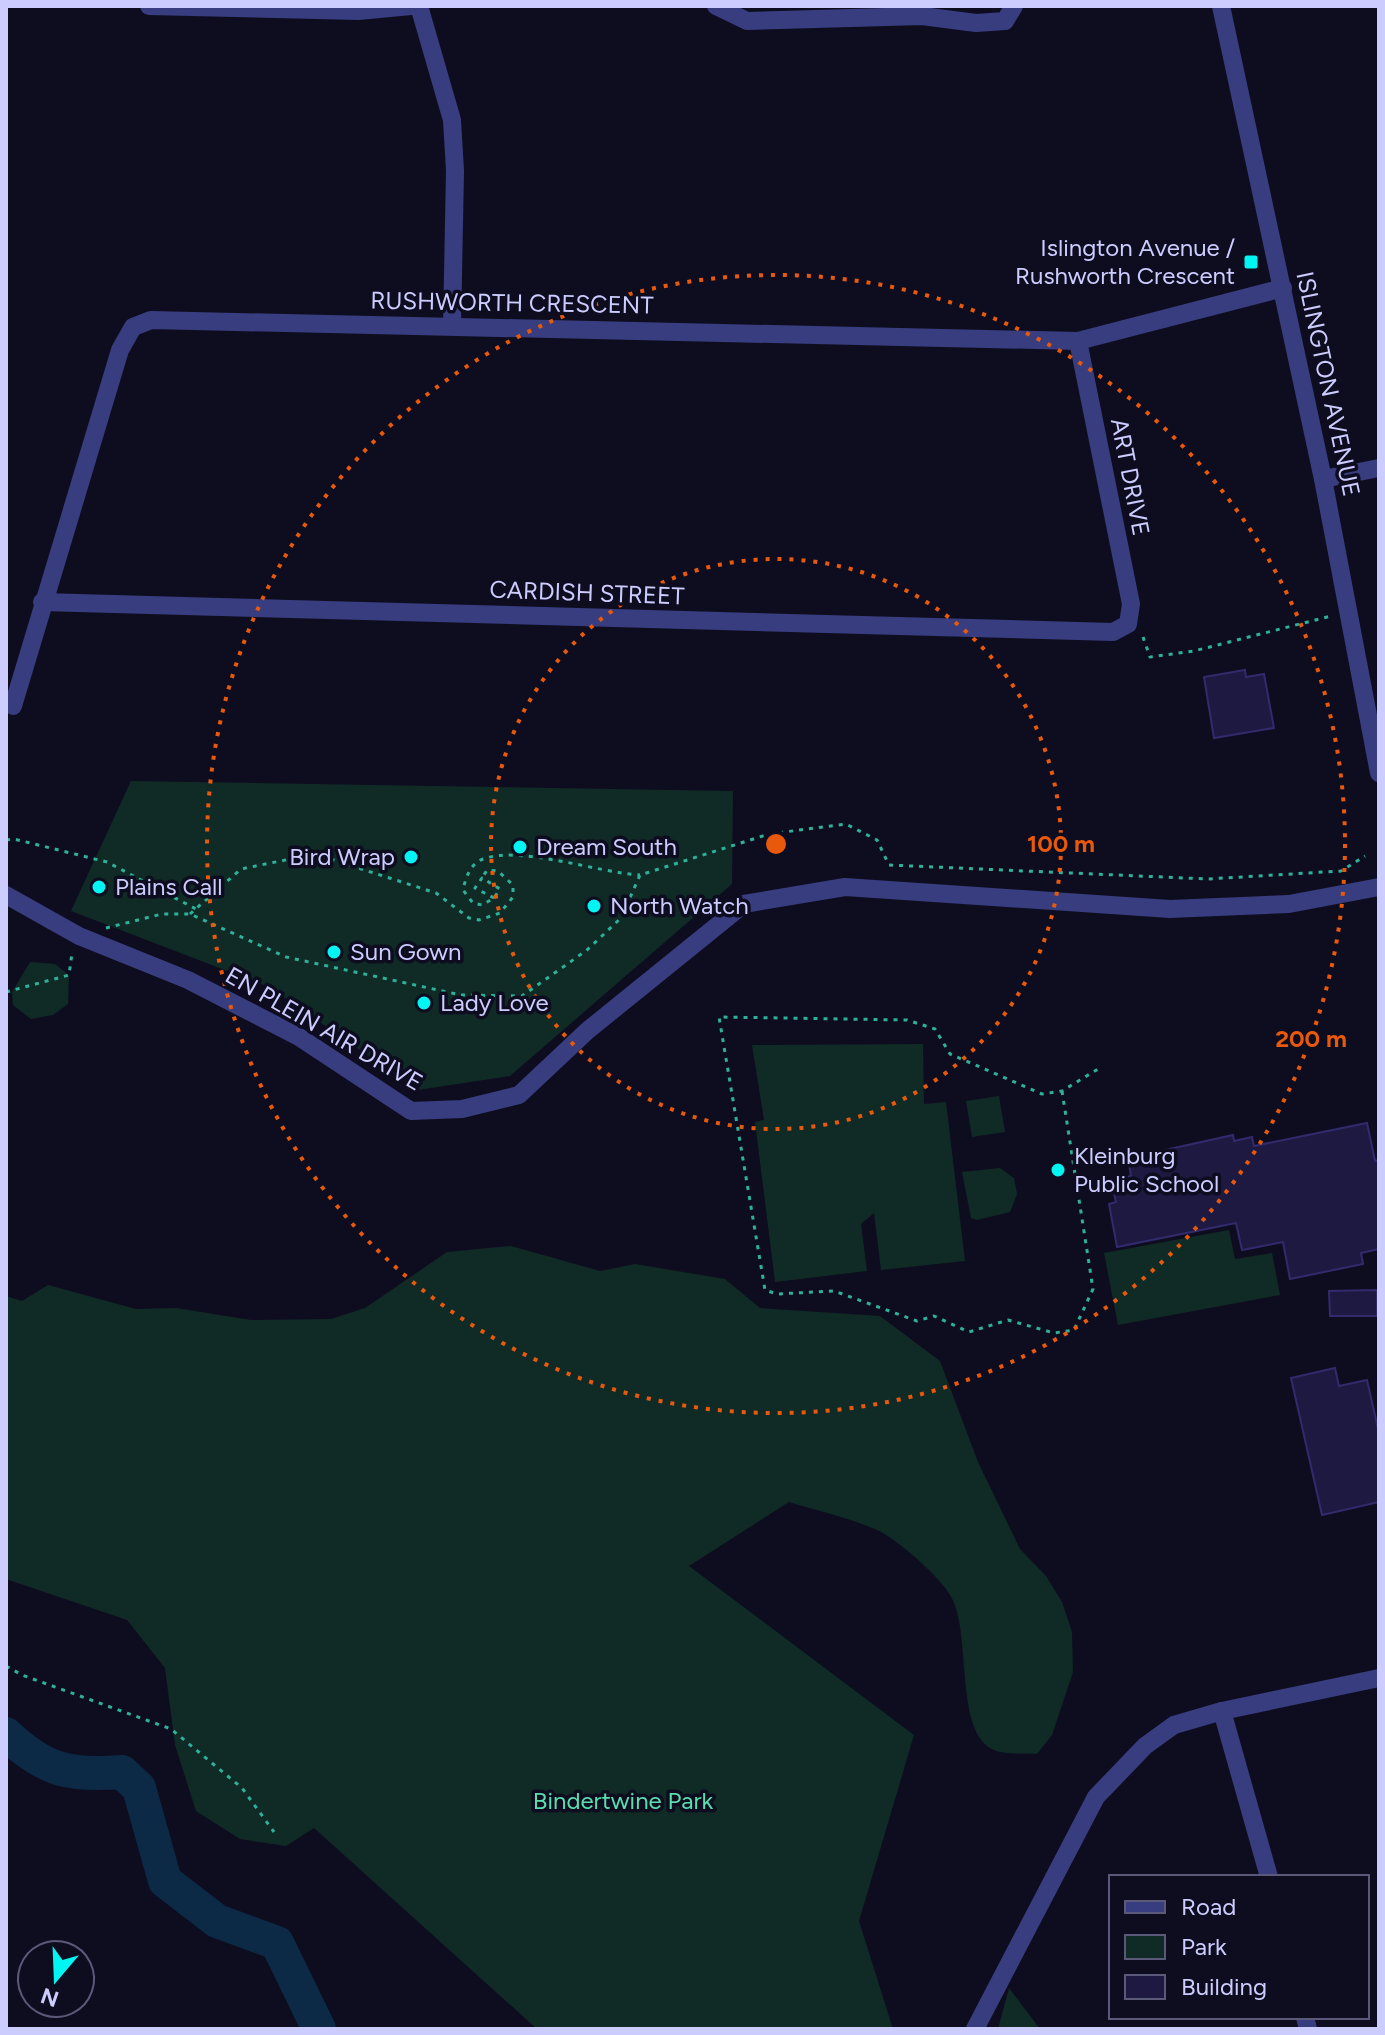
<svg xmlns="http://www.w3.org/2000/svg" width="1385" height="2035" font-family="Figtree,sans-serif">
<style>
.green{fill:#102a26}
.lines{fill:none;stroke-linecap:round;stroke-linejoin:round}
.river{stroke:#0c2945;stroke-width:34}
.building{fill:#1d1941;stroke:#312b6d;stroke-width:2}
.path{stroke:#2eb19a;stroke-width:3;stroke-dasharray:4 6;stroke-linecap:butt}
.minor{stroke:#383d7f;stroke-width:18}
.ring{fill:none;stroke:#e8590c;stroke-width:4;stroke-dasharray:4 8}
.poi-dot{fill:#01f6f3;stroke:#0e0d20;stroke-width:3}
.labels{text-anchor:middle;stroke-width:7;stroke-linejoin:round;paint-order:stroke}
.poi-label{font-size:24px;fill:#ccf;stroke:#0e0d20;text-anchor:start}
.street-label{font-size:24px;fill:#ccf;stroke:#0e0d20}
.park-label{font-size:24px;fill:#59deae;stroke:#0e0d20}
.centre{fill:#e8590c;stroke:#0e0d20;stroke-width:4}
.ring-label{font-size:24px;text-anchor:middle;font-weight:bold;fill:#e8590c;stroke:#0e0d20;stroke-width:7;stroke-linejoin:round;paint-order:stroke}
</style>
<rect width="100%" height="100%" fill="#0e0d20"/>
<g class="green">
<path d="M131 781 733 791 732 884 510 1076 418 1090 269 987 71 911Z"/>
<path d="M30 962 55 964 69 975 68 1004 53 1015 31 1019 13 1005 12 992Z"/>
<path d="M923 1044 924 1104 946 1102 965 1261 881 1270 874 1213 861 1224 867 1271 775 1282 755 1122 764 1120 752 1045Z"/>
<path d="M999 1096 1005 1132 972 1137 966 1101Z"/>
<path d="M1000 1168 1014 1178 1017 1194 1010 1212 977 1220 971 1218 962 1172Z"/>
<path d="M1229 1230 1235 1259 1272 1253 1280 1295 1118 1325 1104 1253Z"/>
<path d="M511 1246 600 1271 635 1264 725 1279 760 1308 880 1316 940 1361 978 1462 1020 1549 1046 1576 1062 1602 1072 1632 1073 1672 1052 1735 1037 1754C1024 1753 1005 1755 994 1750 953 1733 973 1631 950 1595 939 1576 897 1539 877 1530 850 1518 818 1511 789 1502L689 1566 914 1735 859 1921 893 2029H537L314 1828 286 1846 240 1839 196 1811 175 1745 165 1668 127 1620 6 1579V1296L22 1301 48 1285 136 1309 176 1308 251 1320 331 1319 365 1308 447 1252Z"/>
<path d="M1009 1988 1040 2029H998Z"/>
</g>
<g class="lines">
<path class="river" d="M6 1734C45 1771 70 1776 122 1772L139 1788 165 1881 217 1921 277 1943 319 2029"/>
</g>
<g class="building">
<path d="M1245 670 1246 677 1264 674 1274 728 1214 738 1204 677Z"/>
<path d="M1367 1123 1375 1161 1379 1160V1249L1361 1253 1363 1264 1290 1279 1283 1242 1242 1250 1236 1223 1117 1247 1109 1204 1116 1202 1111 1180 1131 1176 1129 1164 1143 1161 1142 1155 1233 1135 1234 1141 1252 1137 1254 1146Z"/>
<path d="M1377 1290V1316H1330L1329 1291Z"/>
<path d="M1335 1368 1339 1386 1367 1380 1379 1433V1502L1322 1515 1291 1378Z"/>
</g>
<g class="lines">
<g class="path">
<path d="M1143 637 1150 657 1194 651 1331 616"/>
<path d="M6 840 14 839 107 862 196 909"/>
<path d="M494 898 475 888 482 878 500 889 494 898 482 905 473 903 463 890C466 877 470 864 483 859 520 845 599 873 640 875"/>
<path d="M190 914 241 869 315 854 436 893 469 918 479 920 500 913 513 897V885L498 871 487 870 482 878"/>
<path d="M106 928 162 914H190L286 957 461 995 522 996 587 950 621 918 640 875 769 834 846 824 877 840 889 865 1208 879 1341 871 1365 856"/>
<path d="M6 992 69 975 72 953"/>
<path d="M1062 1091 1093 1289 1074 1330 1054 1333 1008 1320 969 1332 934 1316 917 1321 834 1291 777 1294 765 1290 719 1017 907 1020 935 1029 950 1054 1042 1094 1062 1091 1098 1069"/>
<path d="M6 1666 22 1675 171 1729 242 1788 274 1832"/>
</g>
<g class="minor">
<path d="M149 6 358 11 411 6"/>
<path d="M419 6 452 120 455 171 452 326"/>
<path d="M716 6 747 21 922 16 976 23 1005 21 1014 6"/>
<path d="M1221 6 1323 479 1379 773"/>
<path d="M1323 479 1379 468"/>
<path d="M42 602 1113 632 1128 624 1131 604 1078 341"/>
<path d="M13 706 120 350 133 327 151 320 1078 341 1283 288"/>
<path d="M6 895 79 936 188 980 299 1037 411 1111 462 1109 519 1095 587 1031 744 904 845 887 1170 909 1289 904 1379 887"/>
<path d="M1222 1711 1269 1877"/>
<path d="M1305 2017 1308 2029"/>
<path d="M975 2029 1096 1797 1145 1746 1174 1725 1222 1711 1379 1678"/>
</g>
</g>
<g class="ring">
<circle cx="776" cy="844" r="285"/>
<circle cx="776" cy="844" r="569"/>
</g>
<g class="poi-dot">
<rect x="1243" y="254" width="16" height="16" rx="4"/>
<circle cx="520" cy="847" r="8"/>
<circle cx="411" cy="857" r="8"/>
<circle cx="99" cy="887" r="8"/>
<circle cx="594" cy="906" r="8"/>
<circle cx="334" cy="952" r="8"/>
<circle cx="424" cy="1003" r="8"/>
<circle cx="1058" cy="1170" r="8"/>
</g>
<g class="labels">
<g class="poi-label">
<text x="1235" y="256" text-anchor="end">Islington Avenue /<tspan x="1235" dy="28">Rushworth Crescent</tspan></text>
<text x="536" y="855">Dream South</text>
<text x="395" y="865" text-anchor="end">Bird Wrap</text>
<text x="115" y="895">Plains Call</text>
<text x="610" y="914">North Watch</text>
<text x="350" y="960">Sun Gown</text>
<text x="440" y="1011">Lady Love</text>
<text x="1074" y="1164">Kleinburg<tspan x="1074" dy="28">Public School</tspan></text>
</g>
<g class="street-label">
<text transform="translate(512 303) rotate(1)" y="8">RUSHWORTH CRESCENT</text>
<text transform="translate(1328 384) rotate(78)" y="8">ISLINGTON AVENUE</text>
<text transform="translate(1130 477) rotate(79)" y="8">ART DRIVE</text>
<text transform="translate(587 593) rotate(2)" y="8">CARDISH STREET</text>
<text transform="translate(324 1029) rotate(30)" y="8">EN PLEIN AIR DRIVE</text>
</g>
<g class="park-label">
<text x="623" y="1809">Bindertwine Park</text>
</g>
</g>
<circle cx="776" cy="844" r="12" class="centre"/>
<g class="ring-label">
<text x="1061" y="852">100 m</text>
<text x="1311" y="1047">200 m</text>
</g>
<rect width="1385" height="2035" fill="none" stroke="#ccccff" stroke-width="16"/>
<rect x="1109" y="1875" width="260" height="144" fill="#0e0d20" stroke="#5a5979" stroke-width="2"/>
<rect x="1125" y="1901" width="40" height="12" fill="#383d7f" stroke="#5a5979" stroke-width="2"/>
<text x="1181" y="1915" font-size="24" fill="#ccccff">Road</text>
<rect x="1125" y="1935" width="40" height="24" fill="#102a26" stroke="#5a5979" stroke-width="2"/>
<text x="1181" y="1955" font-size="24" fill="#ccccff">Park</text>
<rect x="1125" y="1975" width="40" height="24" fill="#1d1941" stroke="#5a5979" stroke-width="2"/>
<text x="1181" y="1995" font-size="24" fill="#ccccff">Building</text>
<g transform="translate(56 1979) rotate(199)"><circle r="38" fill="#0e0d20" stroke="#5a5979" stroke-width="2"/>
<path d="M0-6L14 30L0 20L-14 30Z" fill="#01f6f3"/>
<text y="-12" font-size="22" font-weight="bold" text-anchor="middle" fill="#ccccff">N</text>
</g>
</svg>
